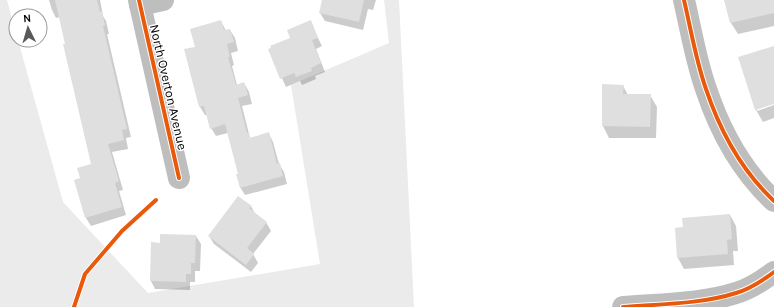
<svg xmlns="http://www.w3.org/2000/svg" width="774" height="307" font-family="Karla,sans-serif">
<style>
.green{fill:#ebebeb}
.shadow{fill:#0003}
.building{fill:#dfdfdf}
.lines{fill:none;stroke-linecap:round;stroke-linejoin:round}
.minor{stroke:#bebebe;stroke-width:22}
.cycleway-casing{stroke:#fff;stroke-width:6}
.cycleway{stroke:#e8590c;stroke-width:4}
.labels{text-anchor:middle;stroke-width:3;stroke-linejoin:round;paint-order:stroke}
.street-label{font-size:13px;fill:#000;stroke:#fff}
</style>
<rect width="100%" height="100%" fill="#fff"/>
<path class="green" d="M0 0H7L16 34V40H18L63 202 148 293 320 264 291 85 389 43 384 0H399L414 307H0Z"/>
<g class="shadow">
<path d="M49 0H100L103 16 106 21 109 34H107L131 137 126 138 128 149 112 152 123 190 119 191 126 215 91 226 86 218 81 178 92 164 60 17 56 18 52 10Z"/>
<path d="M323 0H376L373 10 368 9 363 30 325 21 320 13Z"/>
<path d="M726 0H774V26L738 34 731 23Z"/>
<path d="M221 21 226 31 230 30 235 38 238 51 231 53 234 65 232 66 237 85 244 83 249 92 252 104 242 106 250 138 269 134 273 142 279 164 284 172 287 184 245 195 240 187 239 175 228 133 216 136 211 128 207 115H205L200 107 186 50 196 48Z"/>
<path d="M310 22 322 46 316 49 325 72 315 76 316 79 302 85 300 81 286 87 269 50 291 39Z"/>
<path d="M774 49V103L757 109V111L774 105V118L763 122 756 110 739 58Z"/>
<path d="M603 85 623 86 628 95H650L657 107 656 138H609L603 126Z"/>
<path d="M251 206 255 214 266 222 271 231 253 254 258 263 251 272 214 244 209 236Z"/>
<path d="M730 215 736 226 738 251H733L734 265 684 269 678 258 684 228Z"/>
<path d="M196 236 201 244 200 271H195V282H190V290L155 289 151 281Z"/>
</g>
<g class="building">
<path d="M55 0H97L100 12 102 11 105 25 103 26 127 129 122 130 124 140 108 144 119 181 115 183 122 207 85 218 74 180 80 178 77 168 91 164 63 44H65Z"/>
<path d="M322 0H364L359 22 319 13Z"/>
<path d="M724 0H774V13L730 23Z"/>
<path d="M221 20 224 30 230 29 234 42 227 44 230 57H228L236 85 244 82 248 95 238 98 247 133H249L250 138 269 132 277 164 280 163 283 176 240 188 236 174H238L225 124 210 129 204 106 199 107 184 49 195 47 190 29Z"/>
<path d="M311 20 318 38 312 40 321 63 311 68 312 71 296 77 294 73 280 79 268 49 271 48 270 46 290 38 287 30Z"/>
<path d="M774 46V104L755 110 738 57Z"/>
<path d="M602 84 624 85 623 94H651L650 127 602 126Z"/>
<path d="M238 196 252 206 249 208 267 222 247 248 254 254 246 265 208 236Z"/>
<path d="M730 214 732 239 727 240 728 254 677 258 675 228 683 227 682 218Z"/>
<path d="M160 234 196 235 195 263H191V274H186V282L150 281 151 242 160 243Z"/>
</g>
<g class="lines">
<g class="minor">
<path d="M139 0 179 178"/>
<path d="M684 0C691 30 696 61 706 89 720 131 742 171 774 201"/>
<path d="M140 5 163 0"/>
<path d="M623 307C659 304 702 304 736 293 750 289 762 281 774 272"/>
</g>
<defs>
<g id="cycleway">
<path d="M139 0 179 178"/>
<path d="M684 0C691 30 696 61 706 89 720 131 742 171 774 201"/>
<path d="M74 307 85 274 122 231 156 200"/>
<path d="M623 307C659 304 702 304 736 293 750 289 762 281 774 272"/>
</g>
</defs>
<use href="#cycleway" class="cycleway-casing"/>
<use href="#cycleway" class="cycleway"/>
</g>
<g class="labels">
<g class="street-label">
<text transform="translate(169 87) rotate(77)" y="5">North Overton Avenue</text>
</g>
</g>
<g transform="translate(28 28) rotate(355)"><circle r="19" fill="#ffffff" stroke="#999999"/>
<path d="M0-3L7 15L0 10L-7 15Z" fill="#595959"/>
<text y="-6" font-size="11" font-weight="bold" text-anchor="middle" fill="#000000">N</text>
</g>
</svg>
